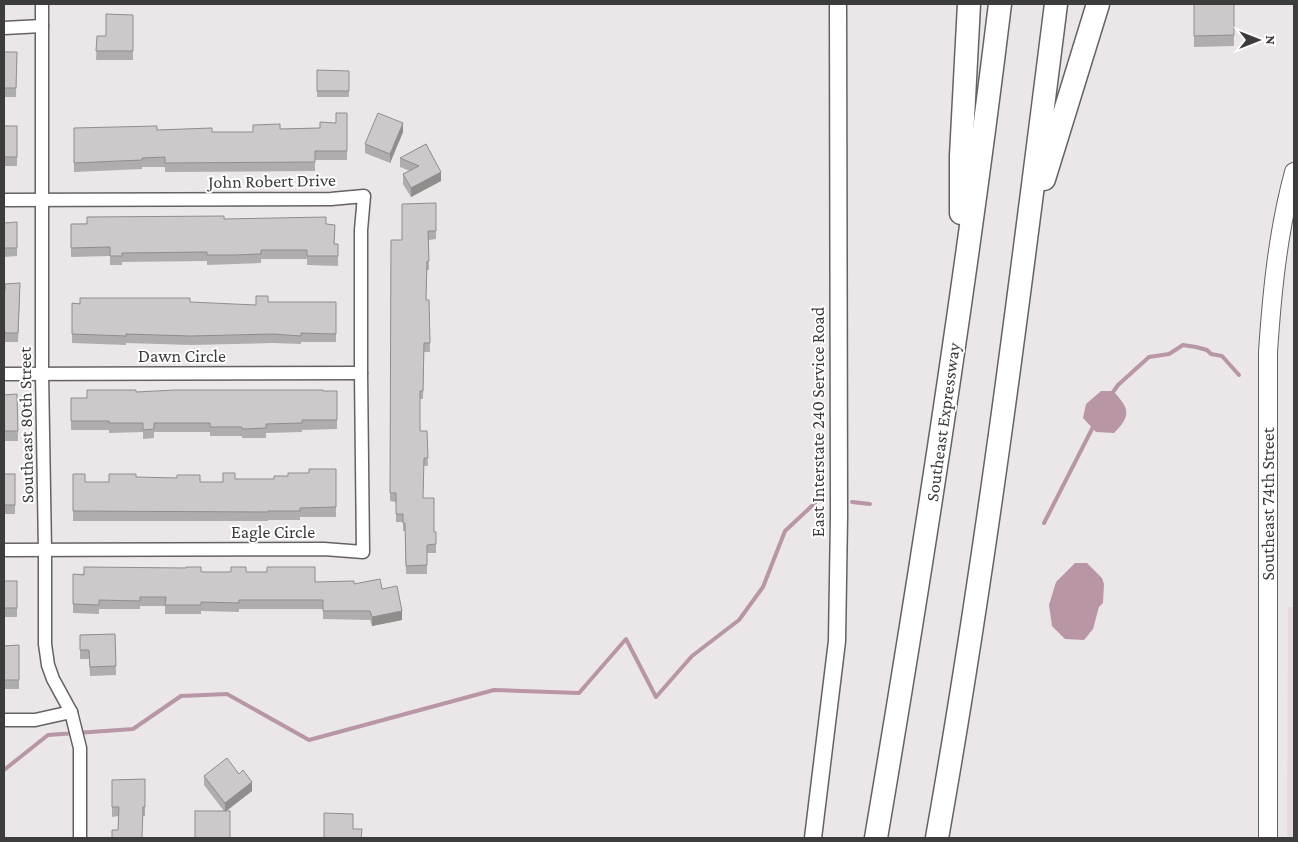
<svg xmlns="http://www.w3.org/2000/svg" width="1298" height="842" font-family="'Crimson Pro',serif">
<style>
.built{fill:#e5d9df}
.water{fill:#b896a6}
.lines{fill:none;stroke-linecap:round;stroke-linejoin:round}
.stream{stroke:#b896a6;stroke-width:4}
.minor-casing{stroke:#656263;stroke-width:15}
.tertiary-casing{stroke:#656263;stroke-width:19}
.secondary-casing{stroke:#656263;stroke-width:20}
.motorway-casing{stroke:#656263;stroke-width:25}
.minor{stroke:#fff;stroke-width:12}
.tertiary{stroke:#fff;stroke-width:16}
.secondary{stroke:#fff;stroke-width:18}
.motorway{stroke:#fff;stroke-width:22}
.wall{fill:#b0adae}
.shaded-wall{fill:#908d8d}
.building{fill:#cdc9ca;stroke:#908d8d}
.labels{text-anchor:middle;stroke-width:4;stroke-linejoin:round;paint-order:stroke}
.street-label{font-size:18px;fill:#3d3c3c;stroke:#fff}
</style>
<rect width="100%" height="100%" fill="#ebe7e9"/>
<path class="built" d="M1288 607H1294V838H1287Z"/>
<g class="water">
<path d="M1101 391H1113C1129 408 1132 415 1114 433L1096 432 1083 418 1086 404Z"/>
<path d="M1075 563H1087L1102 578 1104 584 1103 603 1099 607 1093 629 1084 640 1065 639 1052 626 1049 605 1056 582Z"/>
</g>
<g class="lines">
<g class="stream">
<path d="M1111 395 1118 385 1149 357 1169 354 1183 345 1196 347 1207 350 1211 354 1222 356 1239 375"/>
<path d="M852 502 870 504"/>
<path d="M1044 523 1093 427"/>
<path d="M4 770 48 735 133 729 181 696 227 694 309 740 494 690 579 693 626 639 656 697 692 656 739 620 763 587 785 531 815 503"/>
</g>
<defs>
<g id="minor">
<path d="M42 4V373L45 551V644L48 665 53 679 71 712 80 748V838"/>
<path d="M4 28 42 26"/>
<path d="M4 200 331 199 364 196 361 230V373L363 552 324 549 4 550"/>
<path d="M4 374 361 373"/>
<path d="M4 720H35L71 712"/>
</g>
<path id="tertiary" d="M813 838 837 641 839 517 838 4"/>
<path id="secondary" d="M1268 838V352C1272 292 1278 231 1294 172"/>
<g id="motorway">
<path d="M1044 179 1098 4"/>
<path d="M961 213V156L969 4"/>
<path d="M876 838C923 561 966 283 1000 4"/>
<path d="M937 838C986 562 1021 282 1056 4"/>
</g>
</defs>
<use href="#minor" class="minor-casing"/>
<use href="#tertiary" class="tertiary-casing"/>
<use href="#secondary" class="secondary-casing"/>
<use href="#motorway" class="motorway-casing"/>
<use href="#minor" class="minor"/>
<use href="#tertiary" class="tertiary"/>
<use href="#secondary" class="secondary"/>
<use href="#motorway" class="motorway"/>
</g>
<g class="wall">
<path d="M1194 4H1234V46L1194 47Z"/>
<path d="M133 15V60H96L97 36H106Z"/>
<path d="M4 52H17L16 97H4Z"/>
<path d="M349 71V97H317V91Z"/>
<path d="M347 113V160H315V171L165 172V167H142V169L74 172V128L157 130 212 132H253L280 129 320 128 336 123Z"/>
<rect x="4" y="126" width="13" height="40"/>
<path d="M403 132 390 163 365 153V144Z"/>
<path d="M426 144 441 181 411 197 403 184V174L410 171 400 167V158Z"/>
<path d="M436 203V239L429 240V270H427L426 300H429L430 352H424L423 399H420V431H427L428 466H424L423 498 434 532H436V553H427V574H406L405 531H403V522H396V502L390 501 391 240H402Z"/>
<path d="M224 219 326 224 335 244H338V266L307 265V259H261V263L207 265V261L122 262V265H110V256L71 257V224Z"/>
<path d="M4 223 17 248V256L4 257Z"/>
<path d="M4 291 20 293 18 342H5V340H4Z"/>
<path d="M268 302H336V342H301V344L273 343 191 345 126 343V345L72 343V303L256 305Z"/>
<path d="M337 391V429L302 430V432L266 433V438H242V436H210V432H154V438L143 439V432L109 433V430H71V398H87L136 392Z"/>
<path d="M17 394 18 441H4V395Z"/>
<path d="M336 469V517H300V520H268V521H73V474L85 482H109L136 477 200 482H223L235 479H274L288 476Z"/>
<rect x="4" y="474" width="11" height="40"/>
<path d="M201 572H246L315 582 354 584 382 589 402 620 372 626 370 620 323 619V609H239V612L201 611V614H165V606H140V609H99V614L73 613V574Z"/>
<rect x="4" y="581" width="13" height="36"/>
<path d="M115 634 116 675 90 676 89 659H80V635Z"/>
<path d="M19 645V689H4V646Z"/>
<path d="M204 776 252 791 226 811H224L204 785Z"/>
<path d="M145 779V816H143L118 830V816L112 817V780Z"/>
</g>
<g class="shaded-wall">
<path d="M403 123V132L390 163V154Z"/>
<path d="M441 172V181L411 197V188Z"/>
<path d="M402 611V620L372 626V617Z"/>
<path d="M252 782V791L225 812V803Z"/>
</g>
<g class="building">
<path d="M1194 4H1234V35L1194 36Z"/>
<path d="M106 14 133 15V51H96L97 36H106Z"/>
<path d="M4 52H17L16 88H4Z"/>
<path d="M317 70 349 71V91H317Z"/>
<path d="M336 113H347V151H315V162L165 163V157L142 158V160L74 163V128L157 126V130L212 128V132H253V125L280 124V129L320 128V122L336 123Z"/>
<path d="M378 113 403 123 390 154 365 144Z"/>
<rect x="4" y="126" width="13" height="31"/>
<path d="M426 144 441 172 411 188 403 174 419 166 400 158Z"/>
<path d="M436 203V231H428L429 261H427L426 300H429L430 343H424L423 391H420V431H427L428 458H424L423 498H434V532H436V544L427 545V565L406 566 405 523H403V514H396V493H390L391 240H402V204Z"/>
<path d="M224 216V219L326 217V224L335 225 334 244H338V256H307V250H261V254L234 255H207V252L122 253V256H110V247L71 248V224H87V217Z"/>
<path d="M17 222V248H4V223Z"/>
<path d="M20 283 18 333H5V331H4V291H5V284Z"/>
<path d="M256 296H268V302H336V334L301 333V336L273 334 191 336 126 334V336L72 334V303L80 304V298H190V302L256 305Z"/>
<path d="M87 390H136V392L175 390H323V391H337V420H302V423L266 424V428L242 429V427H210V423H154V429L143 430V423H109V421H71V398H87Z"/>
<path d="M17 394 18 431H4V395Z"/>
<path d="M309 469H336V507L300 508V511H268V512L73 511V474H85V482H109V474H136V477L177 478V475H200V482H223V473H235V479H274V476H288V473H309Z"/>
<rect x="4" y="474" width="11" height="31"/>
<path d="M84 567 186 568V567H201V572H231V567H246V572H267V567H315V582L354 581V584L380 579 382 589 397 586 402 611 372 617 370 611H323V600H239V603L201 602V605H165L166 597H140V601L99 600V605L73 604V574L84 575Z"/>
<rect x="4" y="581" width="13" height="27"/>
<path d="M115 634 116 666 90 667 89 650H80V635Z"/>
<path d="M19 645V680H4V646Z"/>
<path d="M227 758 239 774 243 770 252 782 225 803 204 776Z"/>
<path d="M145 779V807H143L142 838H112V830H118L119 807H112V780Z"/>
<rect x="195" y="811" width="35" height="27"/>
<path d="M324 813 353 814V829H362L361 838H324Z"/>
</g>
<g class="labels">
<g class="street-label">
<text transform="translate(272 181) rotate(-1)" y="6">John Robert Drive</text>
<text x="182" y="362">Dawn Circle</text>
<text transform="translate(818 422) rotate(-90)" y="6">East Interstate 240 Service Road</text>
<text transform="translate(943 422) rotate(-82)" y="6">Southeast Expressway</text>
<text transform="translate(26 425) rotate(-91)" y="6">Southeast 80th Street</text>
<text transform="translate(1268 504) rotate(-90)" y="6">Southeast 74th Street</text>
<text x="273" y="538">Eagle Circle</text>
</g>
</g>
<rect width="1298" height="842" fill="none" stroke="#3d3c3c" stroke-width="10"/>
<g transform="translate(1258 40) rotate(90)" stroke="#ffffff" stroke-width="4" paint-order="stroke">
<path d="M0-4L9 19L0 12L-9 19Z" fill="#3d3c3c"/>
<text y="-8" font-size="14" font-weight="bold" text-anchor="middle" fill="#3d3c3c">N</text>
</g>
</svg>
